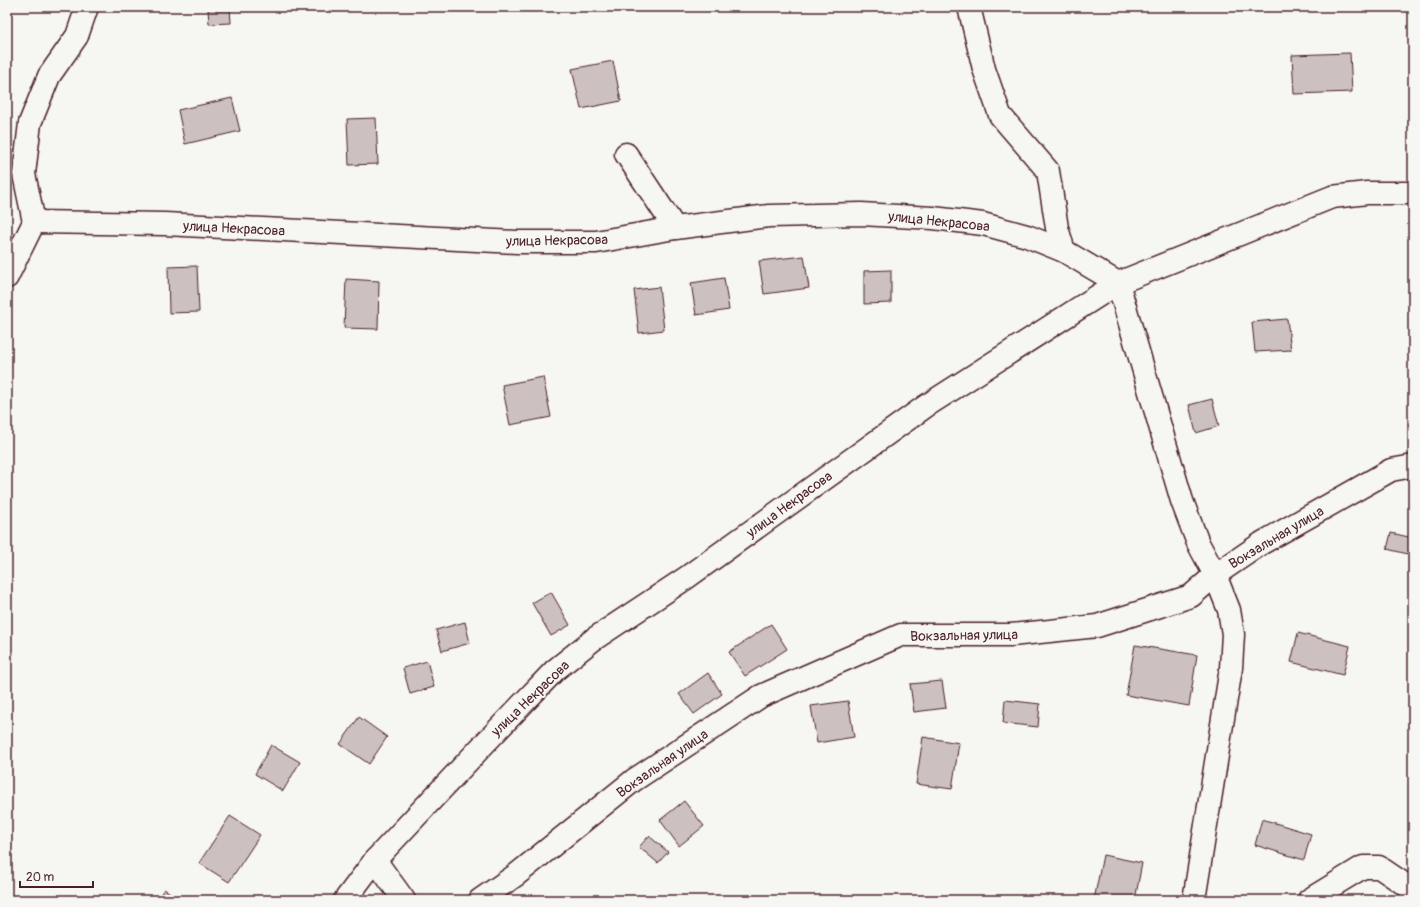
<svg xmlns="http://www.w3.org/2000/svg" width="1420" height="907" font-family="Pangolin,sans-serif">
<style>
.building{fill:#ccc1c0;stroke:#4a1f2b}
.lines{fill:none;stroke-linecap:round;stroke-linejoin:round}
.minor-casing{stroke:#4a1f2b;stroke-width:25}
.major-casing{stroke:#4a1f2b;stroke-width:25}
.minor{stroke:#f6f6f2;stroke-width:22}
.major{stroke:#f6f6f2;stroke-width:22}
.labels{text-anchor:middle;stroke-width:4;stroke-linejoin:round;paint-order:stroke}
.street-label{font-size:14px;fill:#4a1f2b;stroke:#f6f6f2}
</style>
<rect width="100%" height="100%" fill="#f6f6f2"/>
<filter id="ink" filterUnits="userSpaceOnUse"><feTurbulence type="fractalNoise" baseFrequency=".025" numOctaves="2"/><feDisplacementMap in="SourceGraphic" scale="8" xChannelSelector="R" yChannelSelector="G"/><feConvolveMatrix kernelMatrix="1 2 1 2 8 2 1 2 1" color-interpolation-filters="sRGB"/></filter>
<g filter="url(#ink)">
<g class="building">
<path d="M230 7 231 23 209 24 208 9Z"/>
<path d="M1350 53 1352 92 1294 94 1292 55Z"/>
<path d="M613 61 621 101 581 109 572 69Z"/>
<path d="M232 98 240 131 185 144 178 110Z"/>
<path d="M376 118 378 164 349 165 347 119Z"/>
<path d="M804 256 809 288 764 294 759 261Z"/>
<path d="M197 266 199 312 169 313 168 267Z"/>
<path d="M891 270V303L864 304V271Z"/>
<path d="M724 278 729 310 696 315 691 283Z"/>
<path d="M346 279 379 281 378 329 344 328Z"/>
<path d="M659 287 664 330 639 333 634 290Z"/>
<path d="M1287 319 1291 350 1255 352 1252 322Z"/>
<path d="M543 377 551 417 510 425 502 385Z"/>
<path d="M1212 399 1219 426 1196 433 1189 405Z"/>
<path d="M1391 533 1413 538 1412 555 1387 549Z"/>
<path d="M551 592 570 625 551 636 532 603Z"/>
<path d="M465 622 470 643 442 651 436 630Z"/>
<path d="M771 624 787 649 745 676 729 652Z"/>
<path d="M1298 633 1350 646 1343 675 1291 662Z"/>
<path d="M1135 645 1197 655 1189 706 1126 695Z"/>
<path d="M427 661 434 687 410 694 403 668Z"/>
<path d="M708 673 722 694 694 714 679 694Z"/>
<path d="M942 681 946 708 914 712 910 684Z"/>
<path d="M1005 700 1040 704 1038 727 1003 723Z"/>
<path d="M848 701 854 737 817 743 811 706Z"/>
<path d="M359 717 387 737 369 764 340 744Z"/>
<path d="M923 737 959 743 952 789 916 784Z"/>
<path d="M271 745 300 762 283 791 255 774Z"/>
<path d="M684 801 704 826 679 846 660 820Z"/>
<path d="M230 816 260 835 229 882 199 863Z"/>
<path d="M1262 819 1311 834 1304 860 1255 845Z"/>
<path d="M649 836 668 852 658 863 639 847Z"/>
<path d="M1103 855 1142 863 1135 900H1094Z"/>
<path d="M164 889 181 900H157Z"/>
</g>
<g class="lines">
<g class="minor-casing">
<g id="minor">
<path d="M969 7 984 69 1000 115 1048 171 1057 228 1064 251"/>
<path d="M626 154 675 228"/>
<path d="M34 222 165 224 517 242H596L675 228 769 216 861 214 933 218 983 224 1027 236 1064 251 1118 283 1182 501 1198 543 1215 575 1229 610 1233 634 1231 668 1194 900"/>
<path d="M34 222 24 174 30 123 49 76 77 36 87 7"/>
<path d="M7 277 34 222"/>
<path d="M375 860 404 900"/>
<path d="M480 900 516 875 634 780 761 696 901 635H1011L1097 626 1191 596 1215 575 1262 543 1391 470 1413 466"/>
<path d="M1309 900 1363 867H1379L1413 890"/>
</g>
</g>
<g class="major-casing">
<path id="major" d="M345 900 375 860 485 743 555 670 594 639 686 578 926 406 1118 283 1332 197 1367 193H1413"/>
</g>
<use href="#minor" class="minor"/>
<use href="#major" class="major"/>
</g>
</g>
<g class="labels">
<g class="street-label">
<text transform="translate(939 221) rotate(6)" y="5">улица Некрасова</text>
<text transform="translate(234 228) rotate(3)" y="5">улица Некрасова</text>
<text transform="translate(557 240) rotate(-1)" y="5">улица Некрасова</text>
<text transform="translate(789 504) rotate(-36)" y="5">улица Некрасова</text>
<text transform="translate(1276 537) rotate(-31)" y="5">Вокзальная улица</text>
<text transform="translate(964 635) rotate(-1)" y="5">Вокзальная улица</text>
<text transform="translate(530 698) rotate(-44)" y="5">улица Некрасова</text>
<text transform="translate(662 763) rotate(-35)" y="5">Вокзальная улица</text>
</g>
</g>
<rect width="1420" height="907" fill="none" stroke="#f6f6f2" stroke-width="24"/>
<rect x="12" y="12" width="1396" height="883" fill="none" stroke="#4a1f2b" stroke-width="1.5" filter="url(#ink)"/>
<path d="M20 881v6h73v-6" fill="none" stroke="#4a1f2b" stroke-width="2"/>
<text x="26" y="881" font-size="12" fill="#4a1f2b" stroke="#f6f6f2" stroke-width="3" paint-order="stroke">20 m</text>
</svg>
